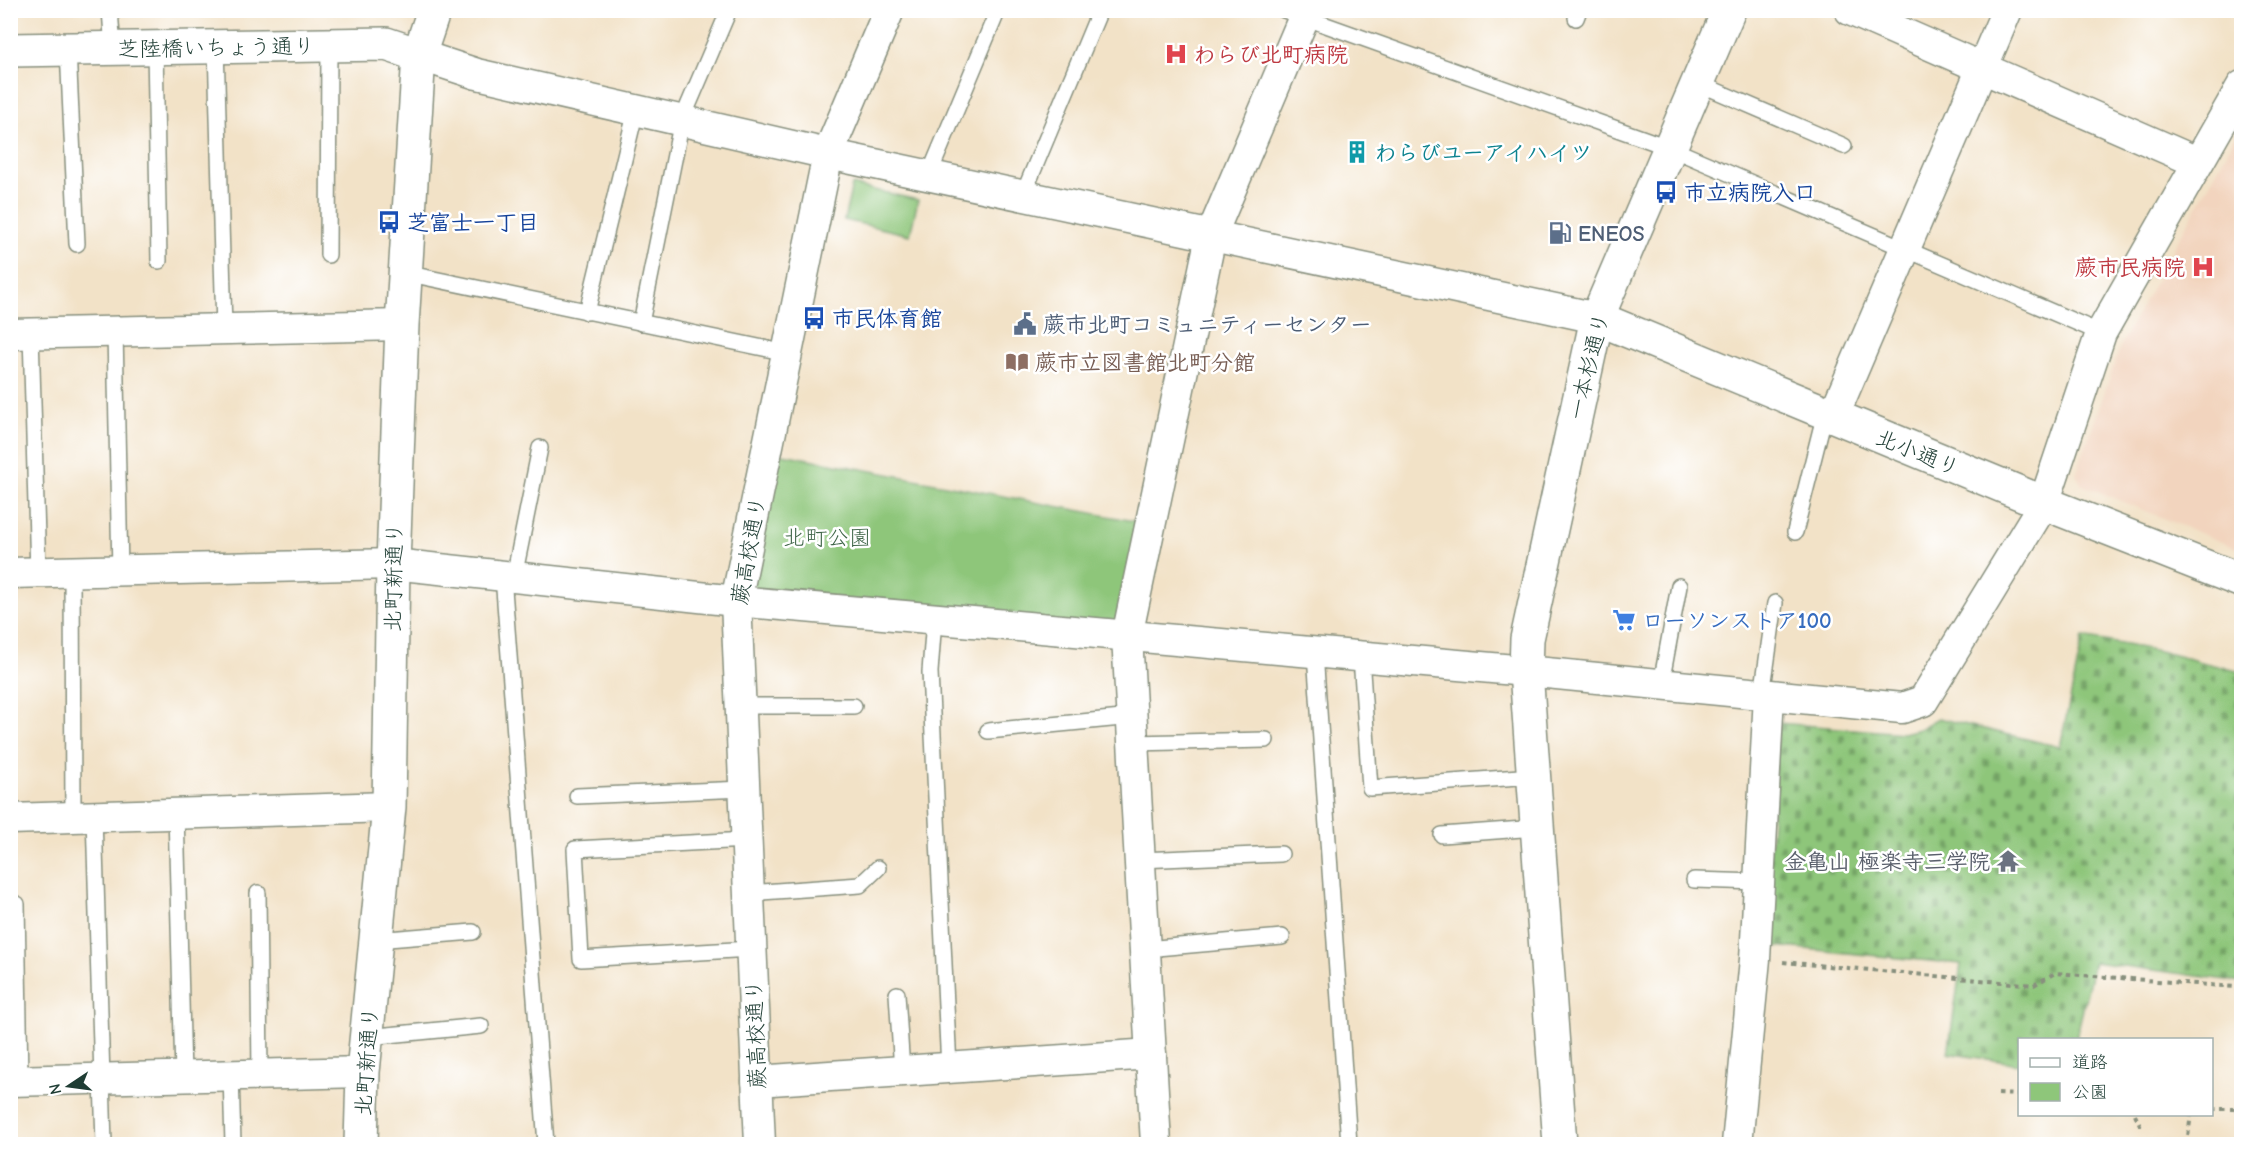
<svg xmlns="http://www.w3.org/2000/svg" width="2252" height="1155" font-family="'Comic Neue','Klee One',sans-serif">
<style>
.built{fill:#f2d4be}
.cemetery{fill:url(#cemetery-stones);stroke:#568257;stroke-width:1.5}
.green{fill:#8ec67a;stroke:#568257;stroke-width:1.5}
.lines{fill:none;stroke-linecap:round;stroke-linejoin:round}
.service-casing{stroke:#88907e;stroke-width:18}
.minor-casing{stroke:#88907e;stroke-width:33}
.tertiary-casing{stroke:#88907e;stroke-width:36}
.path{stroke:#88907e;stroke-width:4;stroke-dasharray:4.5 4.5;stroke-linecap:butt}
.service{stroke:#fff;stroke-width:15}
.minor{stroke:#fff;stroke-width:30}
.tertiary{stroke:#fff;stroke-width:33}
.labels{text-anchor:middle;stroke-width:5;stroke-linejoin:round;paint-order:stroke}
.street-label{font-size:22px;fill:#1f3d34;stroke:#fff}
.health-label{font-size:22px;font-weight:bold;fill:#be3a42;stroke:#fff;text-anchor:start}
.culture-label{font-size:22px;font-weight:bold;fill:#0d838f;stroke:#fff;text-anchor:start}
.transit-label{font-size:22px;font-weight:bold;fill:#164399;stroke:#fff;text-anchor:start}
.service-label{font-size:22px;font-weight:bold;fill:#4e5e75;stroke:#fff;text-anchor:start}
.education-label{font-size:22px;font-weight:bold;fill:#785e54;stroke:#fff;text-anchor:start}
.park-label{font-size:22px;fill:#406649;stroke:#fff}
.shop-label{font-size:22px;font-weight:bold;fill:#366cbe;stroke:#fff;text-anchor:start}
.worship-label{font-size:22px;font-weight:bold;fill:#5b616d;stroke:#fff;text-anchor:end}
</style>
<defs>
<pattern id="cemetery-stones" width="16" height="16" patternUnits="userSpaceOnUse" patternTransform="scale(1.5)"><rect width="16" height="16" fill="#8ec67a"/><path d="M2 7V4a2 2 0 0 1 4 0v3zM10 15v-3a2 2 0 0 1 4 0v3z" fill="#73a265"/></pattern>
</defs>
<rect width="100%" height="100%" fill="#fff"/>
<filter id="ink" filterUnits="userSpaceOnUse"><feTurbulence type="fractalNoise" baseFrequency=".0167" numOctaves="2"/><feDisplacementMap in="SourceGraphic" scale="12" xChannelSelector="R" yChannelSelector="G"/><feConvolveMatrix kernelMatrix="1 2 1 2 8 2 1 2 1" color-interpolation-filters="sRGB"/></filter>
<filter id="wash" filterUnits="userSpaceOnUse"><feTurbulence type="fractalNoise" baseFrequency=".008" numOctaves="4" result="noise"/><feDisplacementMap in="SourceGraphic" scale="24" xChannelSelector="R" yChannelSelector="G"/><feGaussianBlur stdDeviation="1.35" result="paint"/><feColorMatrix in="noise" values="0 0 0 0 0 0 0 0 0 0 0 0 0 0 0 0 0 1.4 0 .05"/><feComposite in="paint" operator="in"/></filter>
<g filter="url(#wash)">
<rect width="100%" height="100%" fill="#f2e2c7"/>
<path class="built" d="M2241 127 2242 550H2241L2082 485 2076 474 2122 342Z"/>
<path class="cemetery" d="M2083 637 2159 651 2241 672V982L2094 962 2076 1039 2020 1040 2019 1064 1948 1053 1961 964 1764 945 1778 723 1903 733 1919 729 1938 718 2060 747Z"/>
<g class="green">
<path d="M852 185 918 200 910 235 844 220Z"/>
<path d="M767 451 1150 524 1127 636 736 601Z"/>
</g>
</g>
<g filter="url(#ink)">
<g class="lines">
<g class="service-casing">
<g id="service">
<path d="M110 10 113 49"/>
<path d="M1284 10 1670 148 2101 333"/>
<path d="M1576 18 1579 10"/>
<path d="M216 47 224 328"/>
<path d="M155 48 159 261"/>
<path d="M68 49 77 244"/>
<path d="M1698 83 1844 146"/>
<path d="M929 175 998 10"/>
<path d="M1023 195 1100 10"/>
<path d="M328 255 329 45"/>
<path d="M405 273 787 353"/>
<path d="M587 312 636 110"/>
<path d="M641 323 682 120 729 10"/>
<path d="M115 332 120 571"/>
<path d="M31 334 38 573"/>
<path d="M1795 532 1825 413"/>
<path d="M72 572 73 817"/>
<path d="M503 576 546 1144"/>
<path d="M514 577 540 448"/>
<path d="M934 619 930 672 949 1068"/>
<path d="M1315 653 1349 1144"/>
<path d="M1361 657 1370 788 1533 776"/>
<path d="M1661 684 1679 586"/>
<path d="M1762 695 1775 603"/>
<path d="M740 706H854"/>
<path d="M988 731 1132 717"/>
<path d="M1133 743 1266 740"/>
<path d="M577 796 744 789"/>
<path d="M176 813 183 1075"/>
<path d="M94 816 104 1144"/>
<path d="M1442 835 1537 828"/>
<path d="M747 840 575 849 581 959 751 949"/>
<path d="M1140 860 1281 854"/>
<path d="M1694 880 1759 882"/>
<path d="M258 893 260 1074"/>
<path d="M749 893 860 885 878 868"/>
<path d="M17 904 20 1081"/>
<path d="M376 940 473 932"/>
<path d="M1145 949 1282 937"/>
<path d="M897 994 902 1071"/>
<path d="M367 1037 481 1026"/>
<path d="M231 1074 233 1144"/>
</g>
</g>
<g class="minor-casing">
<g id="minor">
<path d="M1850 10 2197 162"/>
<path d="M419 55 477 74 828 154 1597 318"/>
<path d="M10 334 402 325"/>
<path d="M1833 417 2007 10"/>
<path d="M10 573 393 564 736 601 1526 671 1902 708 1923 701 2044 503 2101 333 2242 86"/>
<path d="M10 819 389 807"/>
<path d="M10 1081 363 1072"/>
<path d="M757 1081 1151 1054"/>
<path d="M760 1144 736 601 828 154 889 10"/>
<path d="M1156 1144 1127 636 1211 236 1307 10"/>
<path d="M1737 1144 1755 959 1769 695"/>
</g>
</g>
<g class="tertiary-casing">
<g id="tertiary">
<path d="M10 50 386 44 419 55"/>
<path d="M1597 318 2044 503 2242 581"/>
<path d="M361 1144 363 1072 389 807 393 564 402 325 419 55 434 10"/>
<path d="M1560 1144 1526 671 1527 639 1597 318 1729 10"/>
</g>
</g>
<g class="path">
<path d="M1783 962 2034 985 2055 973 2235 987 2242 990"/>
<path d="M1998 1094 2020 1095"/>
<path d="M2212 1109H2242"/>
<path d="M2135 1114 2142 1129"/>
<path d="M2187 1144 2191 1114"/>
</g>
<use href="#service" class="service"/>
<use href="#minor" class="minor"/>
<use href="#tertiary" class="tertiary"/>
</g>
</g>
<defs>
<g id="hospital-bare" transform="scale(1.8)"><path d="M-5-5h3v3.5h4V-5h3V5h-3V1.5h-4V5h-3Z" fill="#e0444e" stroke="#fff" stroke-width="2.5" paint-order="stroke"/></g>
<g id="building-bare" transform="scale(1.8)"><path d="M-4-6H4V6H1V3H-1V6H-4ZM-2.5-4.3h1.7v1.8h-1.7ZM.8-4.3h1.7v1.8H.8ZM-2.5-1h1.7V.8h-1.7ZM.8-1h1.7V.8H.8Z" fill="#0f9aa8" stroke="#fff" stroke-width="2.5" paint-order="stroke"/></g>
<g id="bus-bare" transform="scale(1.8)"><path d="M-5-6H5V4H4V6H2V4H-2V6H-4V4H-5ZM-3.5-4V0h7V-4ZM-3.5 1.2v1.5H-2V1.2ZM2 1.2v1.5H3.5V1.2Z" fill="#1a4fb4" stroke="#fff" stroke-width="2.5" paint-order="stroke"/></g>
<g id="fuel-bare" transform="scale(1.8)"><path d="M-5.5-6h7V0h2V4h1.3V-2.5L3-4.5l.8-.8L6-3V5H2.5V1h-1V6h-7ZM-4.2-4.7v3.2H.2V-4.7Z" fill="#5c6f8a" stroke="#fff" stroke-width="2.5" paint-order="stroke"/></g>
<g id="civic-bare" transform="scale(1.8)"><path d="M-.6-6.5H3V-4.5H.6V-3L4-1V1h2V6H-6V1h2V-1L-.6-3ZM-1.2 2.5V6h2.4V2.5Z" fill="#5c6f8a" stroke="#fff" stroke-width="2.5" paint-order="stroke"/></g>
<g id="library-bare" transform="scale(1.8)"><path d="M-6-4Q-3-5.5-.7-3.5V5Q-3 3-6 4ZM6-4Q3-5.5 .7-3.5V5Q3 3 6 4Z" fill="#8d6e63" stroke="#fff" stroke-width="2.5" paint-order="stroke"/></g>
<g id="supermarket-bare" transform="scale(1.8)"><path d="M-6-5.5h2.5l.6 2H6L4.5 2H-2.5L-4.4-4H-6ZM-1.5 3.2a1.3 1.3 0 1 0 .1 0ZM3 3.2a1.3 1.3 0 1 0 .1 0Z" fill="#3f7fe0" stroke="#fff" stroke-width="2.5" paint-order="stroke"/></g>
<g id="temple-bare" transform="scale(1.8)"><path d="M0-6L5-2H3V0L6.5 2.5H4V6H1.5V3h-3V6H-4V2.5H-6.5L-3 0V-2H-5Z" fill="#6b7280" stroke="#fff" stroke-width="2.5" paint-order="stroke"/></g>
</defs>
<g fill-rule="evenodd">
<use href="#hospital-bare" x="1176" y="54"/>
<use href="#building-bare" x="1357" y="152"/>
<use href="#bus-bare" x="1666" y="192"/>
<use href="#bus-bare" x="389" y="222"/>
<use href="#fuel-bare" x="1560" y="233"/>
<use href="#hospital-bare" x="2203" y="267"/>
<use href="#bus-bare" x="814" y="318"/>
<use href="#civic-bare" x="1025" y="324"/>
<use href="#library-bare" x="1017" y="362"/>
<use href="#supermarket-bare" x="1624" y="620"/>
<use href="#temple-bare" x="2008" y="861"/>
</g>
<g class="labels">
<g class="street-label">
<text transform="translate(216 47) rotate(-1)" y="8">芝陸橋いちょう通り</text>
<text transform="translate(1588 366) rotate(-76)" y="8">一本杉通り</text>
<text transform="translate(1918 452) rotate(22)" y="8">北小通り</text>
<text transform="translate(748 550) rotate(-80)" y="8">蕨高校通り</text>
<text transform="translate(393 577) rotate(-89)" y="8">北町新通り</text>
<text transform="translate(755 1034) rotate(-92)" y="8">蕨高校通り</text>
<text transform="translate(366 1061) rotate(-86)" y="8">北町新通り</text>
</g>
<g class="health-label">
<text x="1194" y="62">わらび北町病院</text>
<text x="2185" y="275" text-anchor="end">蕨市民病院</text>
</g>
<g class="culture-label">
<text x="1375" y="160">わらびユーアイハイツ</text>
</g>
<g class="transit-label">
<text x="1684" y="200">市立病院入口</text>
<text x="407" y="230">芝富士一丁目</text>
<text x="832" y="326">市民体育館</text>
</g>
<g class="service-label">
<text x="1578" y="241">ENEOS</text>
<text x="1043" y="332">蕨市北町コミュニティーセンター</text>
</g>
<g class="education-label">
<text x="1035" y="370">蕨市立図書館北町分館</text>
</g>
<g class="park-label">
<text x="827" y="545">北町公園</text>
</g>
<g class="shop-label">
<text x="1642" y="628">ローソンストア100</text>
</g>
<g class="worship-label">
<text x="1990" y="869">金亀山 極楽寺三学院</text>
</g>
</g>
<rect width="2252" height="1155" fill="none" stroke="#fff" stroke-width="36"/>
<rect x="2018" y="1038" width="195" height="78" fill="#ffffff" stroke="#a5b1ae" stroke-width="1.5"/>
<rect x="2030" y="1058" width="30" height="9" fill="#ffffff" stroke="#a5b1ae" stroke-width="1.5"/>
<text x="2072" y="1068" font-size="18" fill="#1f3d34">道路</text>
<rect x="2030" y="1083" width="30" height="18" fill="#8ec67a" stroke="#a5b1ae" stroke-width="1.5"/>
<text x="2072" y="1098" font-size="18" fill="#1f3d34">公園</text>
<g transform="translate(69 1086) rotate(257)" stroke="#ffffff" stroke-width="4.5" paint-order="stroke">
<path d="M0-4.5L10 22L0 15L-10 22Z" fill="#1f3d34"/>
<text y="-9" font-size="16" font-weight="bold" text-anchor="middle" fill="#1f3d34">N</text>
</g>
</svg>
